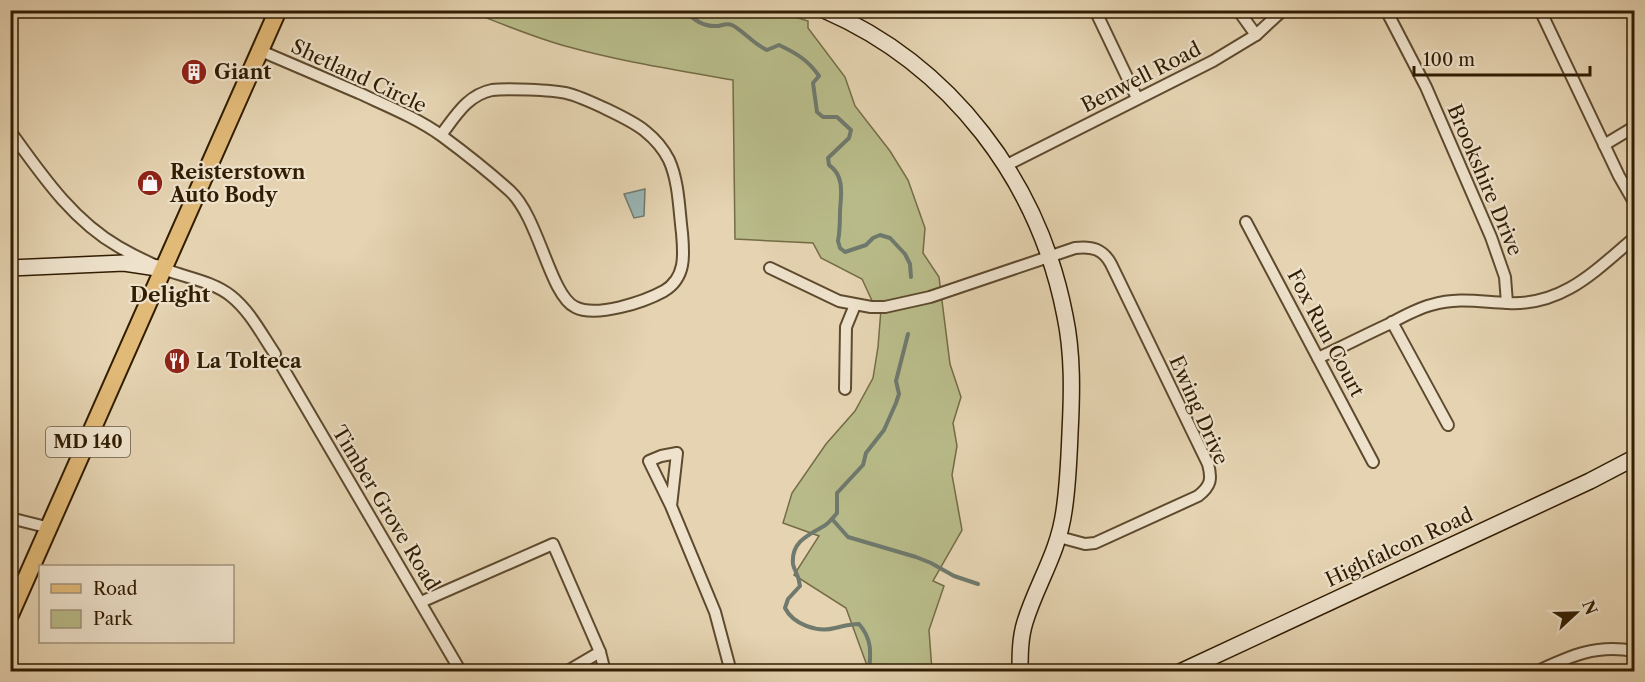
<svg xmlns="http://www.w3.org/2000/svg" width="1645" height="682" font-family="'Libre Caslon Text',serif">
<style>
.green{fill:#b8bb89;stroke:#746c46;stroke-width:1.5}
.water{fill:#99b6b5;stroke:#6f796d;stroke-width:1.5}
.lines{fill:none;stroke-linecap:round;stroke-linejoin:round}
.stream{stroke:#6f796d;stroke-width:4}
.street-casing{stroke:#5e4a2e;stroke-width:14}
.secondary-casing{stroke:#311d02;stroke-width:18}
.primary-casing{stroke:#311d02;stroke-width:20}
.street{stroke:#eee2cc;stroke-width:10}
.secondary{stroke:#eee2cc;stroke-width:15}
.primary{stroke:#e2ba78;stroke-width:16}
.labels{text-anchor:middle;stroke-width:4.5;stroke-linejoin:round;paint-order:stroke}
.shield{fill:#eee2cc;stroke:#6a583f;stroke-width:1.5}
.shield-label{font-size:18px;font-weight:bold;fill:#311d02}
.poi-label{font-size:20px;font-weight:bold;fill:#311d02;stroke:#eee2cc;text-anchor:start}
.street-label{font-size:20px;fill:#311d02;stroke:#eee2cc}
.neighbourhood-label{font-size:21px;font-weight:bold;fill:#311d02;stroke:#eee2cc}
</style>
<rect width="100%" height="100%" fill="#e5d3b1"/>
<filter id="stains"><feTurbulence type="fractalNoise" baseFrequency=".00333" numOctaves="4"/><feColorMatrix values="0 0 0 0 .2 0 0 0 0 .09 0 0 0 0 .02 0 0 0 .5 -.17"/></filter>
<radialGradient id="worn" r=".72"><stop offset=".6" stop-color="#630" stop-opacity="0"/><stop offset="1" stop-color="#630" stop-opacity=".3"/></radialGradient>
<path class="green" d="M773 10 808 21V28L845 77 855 106 890 151 908 180 925 228 923 253 939 277 950 364 961 397 953 423 957 446 952 475 962 530 933 581 944 586 929 630 932 671H869L846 608 794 575 819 536 783 523 792 493 826 444 855 411 873 378 878 347 881 309 874 305 862 279 821 258 813 243 735 239 733 80C678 70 623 62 569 47 535 38 502 24 469 11Z"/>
<path class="water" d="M645 189 644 216 634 218 624 194Z"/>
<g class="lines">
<g class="stream">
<path d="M684 10C694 20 703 27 718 26 723 25 727 23 732 25 745 32 753 44 767 50L779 45C796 53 808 60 819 76L813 83 817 112 823 117H837L851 130 849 138 828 158 829 165C845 176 841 195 840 211 840 222 840 231 838 241L840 248 845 252 866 245 873 238 880 235 890 238 905 254 910 264 911 277"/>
<path d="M832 519 848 537 916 557 931 563 954 576 978 584"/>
<path d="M869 672C871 652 872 639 859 624 850 624 844 626 835 628 817 633 793 624 785 608L788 599 800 586C799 574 794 571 793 564 791 542 808 535 824 526 829 523 833 518 837 513V493L863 465 866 453 884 430 896 403 899 394 896 381 908 334"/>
</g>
<g class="street-casing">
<g id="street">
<path d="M1095 10 1137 98"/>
<path d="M1238 10 1256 35"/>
<path d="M1386 10 1426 87 1491 237 1505 277 1507 303"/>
<path d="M1540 10 1619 176 1634 202"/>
<path d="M261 51C294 65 326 79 359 93 387 106 417 118 442 136 465 153 489 172 510 191 539 218 550 295 575 307 596 318 644 302 664 291 686 278 684 255 682 233 679 210 679 182 669 160 664 150 655 139 645 131 632 120 583 97 566 93 552 90 506 88 492 90 467 95 455 117 441 135"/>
<path d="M10 131C41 174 72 220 119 247 133 255 149 263 164 269 187 278 212 281 231 296 250 311 262 335 275 354"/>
<path d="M1604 145 1634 127"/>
<path d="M1007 165 1213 61 1256 35 1283 10"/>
<path d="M1246 222 1373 462"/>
<path d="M770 268 839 301 871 307H885L930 297 1075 248C1092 246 1103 249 1111 264L1208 464C1212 479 1211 486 1198 496L1095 543 1085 544 1059 537"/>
<path d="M1392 322 1448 425"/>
<path d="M1318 358C1342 347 1365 335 1389 324 1402 317 1416 309 1431 305 1459 297 1480 302 1508 303 1563 306 1596 270 1634 238"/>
<path d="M280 363 461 672"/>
<path d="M845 389 846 327 855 305"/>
<path d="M671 506 677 453 661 456 649 461 671 506 715 612 731 672"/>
<path d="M10 518 50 528"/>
<path d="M421 602 553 544 600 652 605 672"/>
<path d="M566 672 600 652"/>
<path d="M1536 672C1570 656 1596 644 1634 651"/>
</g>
</g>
<g class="secondary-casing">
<g id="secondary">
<path d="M824 10C951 65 1039 181 1065 316 1073 354 1072 394 1070 433 1069 459 1068 485 1064 511 1058 554 1037 583 1025 622 1020 638 1020 655 1020 672"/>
<path d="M10 268 124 263 164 269"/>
<path d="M1180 672 1590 481 1634 458"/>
</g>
</g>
<g class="primary-casing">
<path id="primary" d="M10 615 278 10"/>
</g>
<use href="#street" class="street"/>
<use href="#secondary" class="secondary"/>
<use href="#primary" class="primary"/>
</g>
<defs>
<g id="building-disc" transform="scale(1.35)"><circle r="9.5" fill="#8f2418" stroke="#eee2cc"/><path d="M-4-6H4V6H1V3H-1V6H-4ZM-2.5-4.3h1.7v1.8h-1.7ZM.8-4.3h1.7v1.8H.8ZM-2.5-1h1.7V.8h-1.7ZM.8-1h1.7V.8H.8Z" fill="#fff"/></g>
<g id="shop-disc" transform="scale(1.35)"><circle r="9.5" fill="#8f2418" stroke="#eee2cc"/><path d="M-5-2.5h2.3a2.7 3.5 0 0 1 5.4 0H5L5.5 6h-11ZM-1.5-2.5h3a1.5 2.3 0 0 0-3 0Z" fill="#fff"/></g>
<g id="restaurant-disc" transform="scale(1.35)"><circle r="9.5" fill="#8f2418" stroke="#eee2cc"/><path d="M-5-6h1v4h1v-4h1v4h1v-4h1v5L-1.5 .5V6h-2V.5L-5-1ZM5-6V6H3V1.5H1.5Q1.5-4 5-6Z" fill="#fff"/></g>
</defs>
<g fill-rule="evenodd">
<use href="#building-disc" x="194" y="72"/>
<use href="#shop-disc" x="150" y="183"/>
<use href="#restaurant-disc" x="177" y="361"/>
</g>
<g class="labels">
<rect class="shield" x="46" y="427" width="84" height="30" rx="4.5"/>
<g class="shield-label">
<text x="88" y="448">MD 140</text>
</g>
<g class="poi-label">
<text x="214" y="79">Giant</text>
<text x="170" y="179">Reisterstown<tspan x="170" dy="23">Auto Body</tspan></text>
<text x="196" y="368">La Tolteca</text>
</g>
<g class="street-label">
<text transform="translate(359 76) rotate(25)" y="7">Shetland Circle</text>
<text transform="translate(1141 77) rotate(-27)" y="7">Benwell Road</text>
<text transform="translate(1485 180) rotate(67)" y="7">Brookshire Drive</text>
<text transform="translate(1326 333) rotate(62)" y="7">Fox Run Court</text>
<text transform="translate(1199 410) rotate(66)" y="7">Ewing Drive</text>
<text transform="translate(386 508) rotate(59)" y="7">Timber Grove Road</text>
<text transform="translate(1399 547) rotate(-25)" y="7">Highfalcon Road</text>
</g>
<g class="neighbourhood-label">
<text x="170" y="302">Delight</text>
</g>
</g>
<rect width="1645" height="682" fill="none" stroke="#e5d3b1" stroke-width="36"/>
<rect x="12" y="12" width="1621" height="658" fill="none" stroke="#311d02" stroke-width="3"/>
<rect x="18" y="18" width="1609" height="646" fill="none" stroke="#311d02" stroke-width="1.5"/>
<rect x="39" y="565" width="195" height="78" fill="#eee2cc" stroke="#a2937b" stroke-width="1.5"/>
<rect x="51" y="584" width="30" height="9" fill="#e2ba78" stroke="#a2937b" stroke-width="1.5"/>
<text x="93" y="595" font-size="18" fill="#311d02">Road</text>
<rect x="51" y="610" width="30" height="18" fill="#b8bb89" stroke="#a2937b" stroke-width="1.5"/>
<text x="93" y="625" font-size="18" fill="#311d02">Park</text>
<g transform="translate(1576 613) rotate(68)" stroke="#eee2cc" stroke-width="4.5" paint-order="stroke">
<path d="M0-4.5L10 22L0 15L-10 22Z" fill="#311d02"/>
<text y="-9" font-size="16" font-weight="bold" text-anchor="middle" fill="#311d02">N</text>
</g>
<path d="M1414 66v9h176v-9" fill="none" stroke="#311d02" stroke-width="3"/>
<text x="1423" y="66" font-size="18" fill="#311d02" stroke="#eee2cc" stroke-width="4.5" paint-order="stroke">100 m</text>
<rect width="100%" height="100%" filter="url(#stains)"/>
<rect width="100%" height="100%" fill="url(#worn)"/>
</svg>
